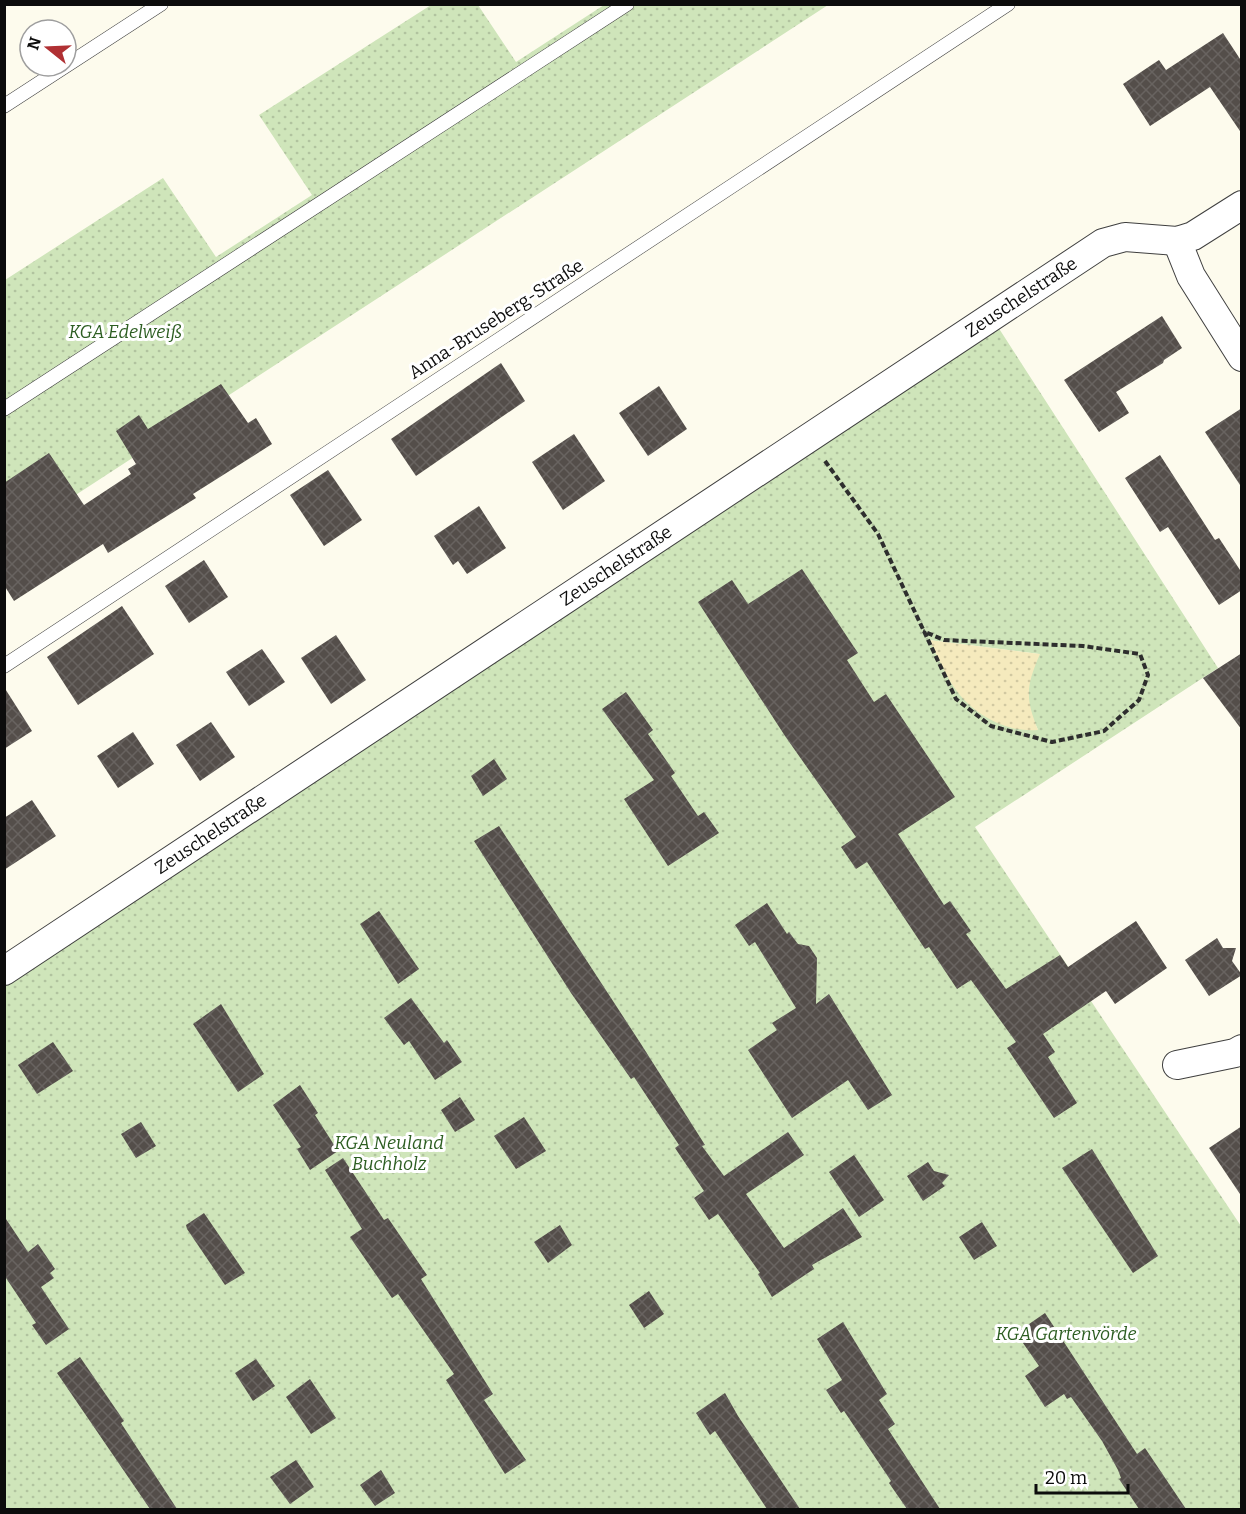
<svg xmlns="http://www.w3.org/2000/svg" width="1246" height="1514" font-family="Bitter,serif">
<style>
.grass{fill:url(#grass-dots);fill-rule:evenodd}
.sand{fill:url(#sand-dots)}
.building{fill:url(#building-cross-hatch)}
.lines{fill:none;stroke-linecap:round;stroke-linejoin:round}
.lane-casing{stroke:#3f3f3f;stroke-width:15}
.street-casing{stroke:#3f3f3f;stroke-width:30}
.path{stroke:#2e2e2e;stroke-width:4;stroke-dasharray:6 3;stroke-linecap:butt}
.lane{stroke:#fff;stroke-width:14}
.street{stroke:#fff;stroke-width:28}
.labels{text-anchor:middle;stroke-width:6;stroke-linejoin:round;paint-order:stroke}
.street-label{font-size:18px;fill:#0c0c0c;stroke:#fff}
.park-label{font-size:18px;font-style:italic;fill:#2d5e22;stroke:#fff}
</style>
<defs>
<pattern id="grass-dots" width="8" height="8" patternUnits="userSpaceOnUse" patternTransform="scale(1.5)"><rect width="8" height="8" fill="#cfe5ba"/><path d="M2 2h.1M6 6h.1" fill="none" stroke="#b1c39f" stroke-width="1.8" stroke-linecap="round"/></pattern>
<pattern id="sand-dots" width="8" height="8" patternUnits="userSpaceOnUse" patternTransform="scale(1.5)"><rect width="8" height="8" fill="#f5eabd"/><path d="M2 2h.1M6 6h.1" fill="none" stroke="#d1c8a1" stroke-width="1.8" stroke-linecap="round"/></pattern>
<pattern id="building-cross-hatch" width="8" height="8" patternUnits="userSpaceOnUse" patternTransform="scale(1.5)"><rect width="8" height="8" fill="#544e4a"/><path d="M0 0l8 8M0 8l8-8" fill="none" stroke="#686360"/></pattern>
</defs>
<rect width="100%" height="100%" fill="#fdfbed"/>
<g class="grass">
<path d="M431 5H478L516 62 604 5H828L5 541V280L163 178 216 257 312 195 259 115Z"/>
<path d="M998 327 1218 668 975 827 1241 1226V1509L5 1510V981L760 488ZM929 640 1039 654 1029 679 1028 707 1038 730Z"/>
</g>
<path class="sand" d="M929 640 1040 654C1026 686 1025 698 1038 730 1009 733 978 717 959 694 947 679 938 657 929 640Z"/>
<g class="building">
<path d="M1223 33 1242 62V134L1210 87 1150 126 1123 84 1159 60 1166 70Z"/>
<path d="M1162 316 1182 348 1164 360 1163 363 1116 392 1129 413 1099 432 1064 380Z"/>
<path d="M501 363 525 401 416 476 391 439Z"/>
<path d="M221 384 248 423 256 418 272 444 193 494 196 498 108 553 103 544 14 601 4 585V483L49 453 84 505 131 474 128 469 136 464 116 431 139 415 148 429Z"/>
<path d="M659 386 687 429 648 456 619 413Z"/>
<path d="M1242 408V488L1205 432Z"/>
<path d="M574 434 605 481 563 510 532 462Z"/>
<path d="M1160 455 1215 540 1219 538 1242 573V590L1219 605 1168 527 1160 532 1125 478Z"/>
<path d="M328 470 362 520 324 546 290 495Z"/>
<path d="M479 506 506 548 467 574 458 561 453 565 434 536Z"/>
<path d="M204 560 228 597 189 623 165 586Z"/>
<path d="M802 569 858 653 847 660 874 702 886 694 955 797 898 834 944 905 950 901 971 931 966 934 1006 989 1060 955 1068 967 1136 921 1167 968 1115 1004 1106 991 1043 1034 1055 1052 1048 1057 1077 1103 1054 1118 1007 1048 1016 1042 971 980 957 989 929 947 925 949 867 862 856 869 841 847 856 837 785 736 698 602 732 580 748 604Z"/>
<path d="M122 606 154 654 78 705 47 657Z"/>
<path d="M336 635 366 680 331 704 301 658Z"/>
<path d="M262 649 285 682 249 706 226 672Z"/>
<path d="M1242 653V730L1203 678Z"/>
<path d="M4 687 32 731 4 749Z"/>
<path d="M626 692 653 730 648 734 675 773 671 776 698 816 704 812 719 833 668 866 624 799 654 780 602 709Z"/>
<path d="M211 722 235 757 200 781 176 745Z"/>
<path d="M133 732 154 764 118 788 97 756Z"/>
<path d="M494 759 507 779 483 796 471 776Z"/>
<path d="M32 800 56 836 4 870V818Z"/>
<path d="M499 826 641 1044 705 1145 702 1146 724 1176 788 1132 804 1155 746 1194 784 1248 843 1208 862 1237 812 1265 814 1269 772 1297 758 1274 760 1273 718 1214 709 1220 694 1198 704 1191 675 1148 679 1145 634 1077 631 1079 571 993 474 841Z"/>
<path d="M767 903 787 934 789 932 798 944 809 946 817 958 816 1004 829 994 892 1095 868 1110 848 1080 792 1118 748 1050 777 1030 772 1023 796 1008 755 942 749 946 735 925Z"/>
<path d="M379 911 419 969 398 984 360 924Z"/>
<path d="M1217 938 1223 948H1236L1232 961 1242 975 1209 996 1185 960Z"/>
<path d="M411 998 444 1043 447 1040 462 1062 435 1080 409 1041 404 1045 384 1018Z"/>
<path d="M221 1004 264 1074 238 1092 193 1024Z"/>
<path d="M53 1042 73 1071 37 1094 18 1065Z"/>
<path d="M300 1085 318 1113 315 1115 338 1151 310 1170 297 1149 301 1147 273 1105Z"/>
<path d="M460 1097 475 1120 455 1132 441 1110Z"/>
<path d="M524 1117 546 1151 516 1169 494 1136Z"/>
<path d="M141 1122 156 1146 136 1158 121 1134Z"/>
<path d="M1242 1126V1197L1209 1148Z"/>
<path d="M1092 1149 1158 1256 1133 1273 1062 1168Z"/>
<path d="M854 1155 884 1200 859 1217 829 1172Z"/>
<path d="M343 1158 384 1220 388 1218 427 1275 421 1279 493 1394 484 1400 526 1460 505 1474 446 1380 454 1374 398 1294 392 1298 350 1237 362 1229 325 1170Z"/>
<path d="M928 1162 934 1171 949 1175 942 1183 945 1186 923 1201 907 1176Z"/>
<path d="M204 1213 245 1273 225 1285 187 1229 186 1225Z"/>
<path d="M4 1216 28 1252 38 1244 55 1269 50 1273 54 1278 41 1287 69 1329 46 1345 32 1325 36 1323 4 1275Z"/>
<path d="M982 1222 997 1246 974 1260 959 1237Z"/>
<path d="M560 1225 572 1245 548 1263 534 1242Z"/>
<path d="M649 1291 664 1314 644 1328 629 1305Z"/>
<path d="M1045 1313 1137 1454 1145 1448 1186 1509H1139L1119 1479 1121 1478 1118 1470 1102 1441 1071 1397 1067 1399 1064 1394 1045 1407 1025 1376 1039 1366 1016 1333Z"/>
<path d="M843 1322 887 1394 879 1400 895 1424 888 1429 940 1509H907L889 1483 891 1481 844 1411 841 1413 826 1390 842 1380 817 1339Z"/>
<path d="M80 1357 124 1421 121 1423 177 1509H150L57 1373Z"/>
<path d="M256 1359 275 1386 253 1401 235 1373Z"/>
<path d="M310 1379 336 1418 311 1434 286 1397Z"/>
<path d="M725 1393 738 1416 800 1509H767L715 1431 710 1435 696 1413Z"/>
<path d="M296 1460 314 1487 290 1504 270 1477Z"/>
<path d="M381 1470 395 1493 375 1506 360 1485Z"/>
</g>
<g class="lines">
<g class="lane-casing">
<g id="lane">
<path d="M4 106 161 4"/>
<path d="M4 409 627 4"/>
<path d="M4 666 1008 4"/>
</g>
</g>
<g class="street-casing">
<g id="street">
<path d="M1177 241 1191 276 1242 357"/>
<path id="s1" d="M4 971 1103 243 1125 237 1177 241 1193 236 1242 205"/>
<path d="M1177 1065 1235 1053 1242 1049"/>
</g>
</g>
<path class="path" d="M825 461 878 534 956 699 991 726 1052 742 1104 731 1139 700 1148 675 1140 654 1083 646 944 640 923 631"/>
<use href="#lane" class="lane"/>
<use href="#street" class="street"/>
</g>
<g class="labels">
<g class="street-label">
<text dy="6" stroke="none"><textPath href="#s1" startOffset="1220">Zeuschelstraße</textPath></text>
<text transform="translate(496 319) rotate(-33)" y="6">Anna-Bruseberg-Straße</text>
<text dy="6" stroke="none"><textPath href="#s1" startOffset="734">Zeuschelstraße</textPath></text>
<text dy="6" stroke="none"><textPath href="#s1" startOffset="248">Zeuschelstraße</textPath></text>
</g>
<g class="park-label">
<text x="125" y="338">KGA Edelweiß</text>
<text x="389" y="1149">KGA Neuland<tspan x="389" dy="21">Buchholz</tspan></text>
<text x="1066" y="1340">KGA Gartenvörde</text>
</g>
</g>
<rect width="1246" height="1514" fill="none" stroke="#0c0c0c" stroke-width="12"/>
<g transform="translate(48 48) rotate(288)"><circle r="28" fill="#ffffff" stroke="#9e9e9e" stroke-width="1.5"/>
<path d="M0-4.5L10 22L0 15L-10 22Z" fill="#b03033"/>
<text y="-9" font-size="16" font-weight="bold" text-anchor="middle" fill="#0c0c0c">N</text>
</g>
<path d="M1036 1484v9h92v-9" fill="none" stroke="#0c0c0c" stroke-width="3"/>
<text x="1045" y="1484" font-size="18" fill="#0c0c0c" stroke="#ffffff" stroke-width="4.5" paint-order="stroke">20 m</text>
</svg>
